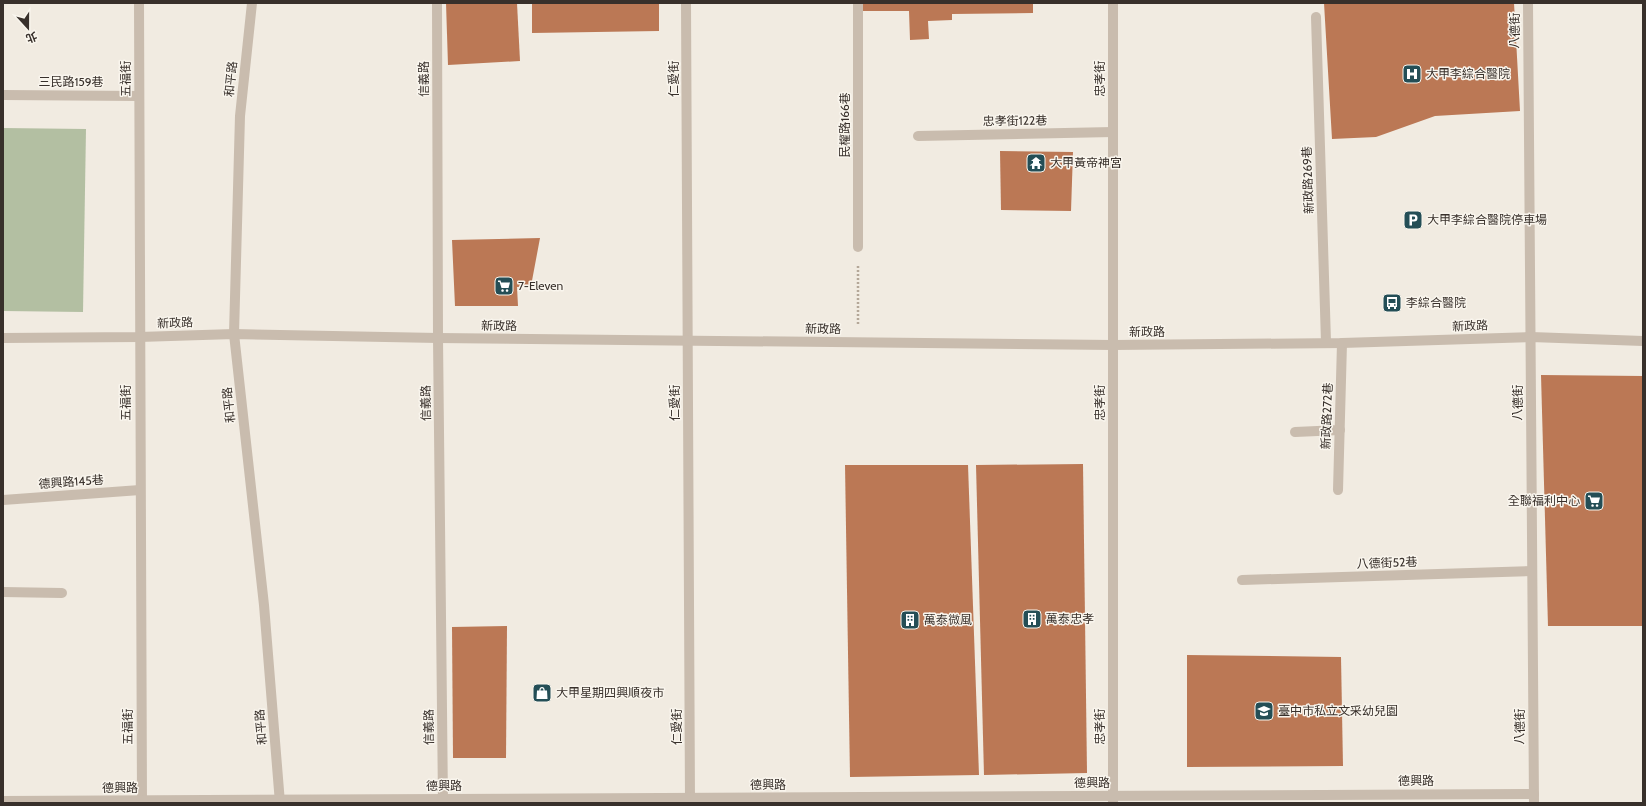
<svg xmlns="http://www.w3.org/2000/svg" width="1646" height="806" font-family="Cabin,'Noto Sans TC',sans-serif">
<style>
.green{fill:#b3bfa2}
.building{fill:#bb7855}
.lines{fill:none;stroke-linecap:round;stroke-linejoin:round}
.path{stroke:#b4a798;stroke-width:2.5;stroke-dasharray:2 2;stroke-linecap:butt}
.service{stroke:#c9bcae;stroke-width:10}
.minor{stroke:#c9bcae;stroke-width:10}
.tertiary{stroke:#c9bcae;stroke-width:10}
.labels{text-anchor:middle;stroke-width:3;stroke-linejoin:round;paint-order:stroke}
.street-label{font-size:12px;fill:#38302b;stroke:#f9f5ed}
.poi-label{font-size:12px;fill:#38302b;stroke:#f9f5ed;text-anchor:start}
</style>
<rect width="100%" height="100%" fill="#f1ebe1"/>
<path class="green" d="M3 128 86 129 83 312 3 311Z"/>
<g class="building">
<path d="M446 3H517L520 61 448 65Z"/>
<path d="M532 3H659V31L532 33Z"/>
<path d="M861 3H1033V13L952 14V20L928 21 929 39 910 40 909 11H861Z"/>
<path d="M1324 3H1514L1520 111 1435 116 1376 137 1332 139Z"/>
<path d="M1000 151 1073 152 1071 211 1001 210Z"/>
<path d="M540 238 531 286 517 287 518 306H455L452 240Z"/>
<path d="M1541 375 1643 376V626H1548Z"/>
<path d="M1083 464 1087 773 984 775 976 465Z"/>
<path d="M845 465H968L979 775 850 777Z"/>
<path d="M507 626 506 758H453L452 627Z"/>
<path d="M1187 655 1341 657 1343 766 1187 767Z"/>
</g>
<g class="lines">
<path class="path" d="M858 324V265"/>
<g class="service">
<path d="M252 3 240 116 234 334 264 605 280 803"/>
<path d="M858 3V247"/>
<path d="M1316 17 1326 342"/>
<path d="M3 95 139 96"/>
<path d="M918 136 1113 132"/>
<path d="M1295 432 1340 430"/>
<path d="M1338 490 1342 343"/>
<path d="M3 500 140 490"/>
<path d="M1242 580 1532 571"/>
<path d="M3 592 62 593"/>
</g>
<g class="minor">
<path d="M139 3 142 803"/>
<path d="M686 3 690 803"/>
<path d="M1528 3 1534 803"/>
<path d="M3 338 139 337 234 334 438 338 1113 345 1342 343 1531 337 1643 341"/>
<path d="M3 801 1534 794"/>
<path d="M1113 803V3"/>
</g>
<path class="tertiary" d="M437 3 438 338 443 803"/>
</g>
<defs>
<g id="hospital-square" transform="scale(1)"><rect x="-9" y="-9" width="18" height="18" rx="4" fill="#244e56" stroke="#f9f5ed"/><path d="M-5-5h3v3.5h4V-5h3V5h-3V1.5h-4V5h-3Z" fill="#fff"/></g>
<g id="temple-square" transform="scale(1)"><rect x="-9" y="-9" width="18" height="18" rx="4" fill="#244e56" stroke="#f9f5ed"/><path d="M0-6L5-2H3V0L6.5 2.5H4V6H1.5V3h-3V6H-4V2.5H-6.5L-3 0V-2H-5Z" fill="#fff"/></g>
<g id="parking-square" transform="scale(1)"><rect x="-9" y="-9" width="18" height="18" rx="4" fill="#244e56" stroke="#f9f5ed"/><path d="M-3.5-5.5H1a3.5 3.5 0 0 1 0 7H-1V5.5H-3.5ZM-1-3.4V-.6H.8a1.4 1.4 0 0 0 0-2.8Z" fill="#fff"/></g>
<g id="supermarket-square" transform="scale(1)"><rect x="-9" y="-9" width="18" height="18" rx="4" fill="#244e56" stroke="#f9f5ed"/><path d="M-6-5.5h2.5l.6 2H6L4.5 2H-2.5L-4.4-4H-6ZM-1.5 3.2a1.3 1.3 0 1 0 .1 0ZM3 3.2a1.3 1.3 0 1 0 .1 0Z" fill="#fff"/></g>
<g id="bus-square" transform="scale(1)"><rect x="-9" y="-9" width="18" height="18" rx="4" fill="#244e56" stroke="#f9f5ed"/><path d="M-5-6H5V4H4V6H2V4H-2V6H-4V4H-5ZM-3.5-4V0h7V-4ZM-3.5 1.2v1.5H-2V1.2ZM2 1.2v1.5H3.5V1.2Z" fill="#fff"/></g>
<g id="building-square" transform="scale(1)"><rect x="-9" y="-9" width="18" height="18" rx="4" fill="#244e56" stroke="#f9f5ed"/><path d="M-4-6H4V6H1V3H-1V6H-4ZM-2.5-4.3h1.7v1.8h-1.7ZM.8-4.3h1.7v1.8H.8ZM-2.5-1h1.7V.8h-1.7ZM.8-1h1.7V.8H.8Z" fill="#fff"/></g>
<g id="shop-square" transform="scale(1)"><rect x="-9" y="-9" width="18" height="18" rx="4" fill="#244e56" stroke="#f9f5ed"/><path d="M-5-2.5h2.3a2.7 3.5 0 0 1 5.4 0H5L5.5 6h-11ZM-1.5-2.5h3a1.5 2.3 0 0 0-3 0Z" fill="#fff"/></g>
<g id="school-square" transform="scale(1)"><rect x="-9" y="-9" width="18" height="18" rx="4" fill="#244e56" stroke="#f9f5ed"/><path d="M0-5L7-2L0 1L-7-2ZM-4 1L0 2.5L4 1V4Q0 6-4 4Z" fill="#fff"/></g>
</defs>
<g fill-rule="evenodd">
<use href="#hospital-square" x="1412" y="74"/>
<use href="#temple-square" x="1036" y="163"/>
<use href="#parking-square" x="1413" y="220"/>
<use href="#supermarket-square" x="504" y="286"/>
<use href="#bus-square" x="1392" y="303"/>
<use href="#supermarket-square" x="1594" y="501"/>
<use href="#building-square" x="1032" y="619"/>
<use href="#building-square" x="910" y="620"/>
<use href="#shop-square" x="542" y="693"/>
<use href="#school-square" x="1264" y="711"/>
</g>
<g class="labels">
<g class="street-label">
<text transform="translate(1515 31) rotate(-90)" y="4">八德街</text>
<text transform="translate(126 79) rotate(-90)" y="4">五福街</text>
<text transform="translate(231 79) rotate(-84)" y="4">和平路</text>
<text transform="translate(424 79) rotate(-90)" y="4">信義路</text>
<text transform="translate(674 79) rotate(-90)" y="4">仁愛街</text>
<text transform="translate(1100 79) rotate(-90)" y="4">忠孝街</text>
<text x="71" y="86">三民路159巷</text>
<text transform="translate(1015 121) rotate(-1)" y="4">忠孝街122巷</text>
<text transform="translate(845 125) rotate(-90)" y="4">民權路166巷</text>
<text transform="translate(1308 180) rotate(-92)" y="4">新政路269巷</text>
<text transform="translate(175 323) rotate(-2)" y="4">新政路</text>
<text transform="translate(499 326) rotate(1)" y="4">新政路</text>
<text transform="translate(1470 326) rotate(-2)" y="4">新政路</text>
<text transform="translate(823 329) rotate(1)" y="4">新政路</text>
<text x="1147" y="336">新政路</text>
<text transform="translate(126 403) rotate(-90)" y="4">五福街</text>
<text transform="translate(426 403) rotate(-91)" y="4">信義路</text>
<text transform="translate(675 403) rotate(-90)" y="4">仁愛街</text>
<text transform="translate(1100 403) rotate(-90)" y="4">忠孝街</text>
<text transform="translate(1518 403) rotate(-90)" y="4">八德街</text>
<text transform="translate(229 405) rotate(-96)" y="4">和平路</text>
<text transform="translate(1327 416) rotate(-88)" y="4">新政路272巷</text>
<text transform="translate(71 482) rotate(-4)" y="4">德興路145巷</text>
<text transform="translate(1387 563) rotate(-2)" y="4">八德街52巷</text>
<text transform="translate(128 727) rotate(-90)" y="4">五福街</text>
<text transform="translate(261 727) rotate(-95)" y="4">和平路</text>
<text transform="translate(429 727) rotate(-91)" y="4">信義路</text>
<text transform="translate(677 727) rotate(-90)" y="4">仁愛街</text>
<text transform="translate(1100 727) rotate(-90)" y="4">忠孝街</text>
<text transform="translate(1520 727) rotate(-90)" y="4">八德街</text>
<text x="1416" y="785">德興路</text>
<text x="1092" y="787">德興路</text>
<text x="768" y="789">德興路</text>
<text x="444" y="790">德興路</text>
<text x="120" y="792">德興路</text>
</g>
<g class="poi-label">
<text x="1426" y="78">大甲李綜合醫院</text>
<text x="1050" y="167">大甲黃帝神宮</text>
<text x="1427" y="224">大甲李綜合醫院停車場</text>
<text x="518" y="290">7-Eleven</text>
<text x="1406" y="307">李綜合醫院</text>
<text x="1580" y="505" text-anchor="end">全聯福利中心</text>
<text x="1046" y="623">萬泰忠孝</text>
<text x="924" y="624">萬泰微風</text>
<text x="556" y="697">大甲星期四興順夜市</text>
<text x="1278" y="715">臺中市私立文采幼兒園</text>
</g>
</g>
<rect width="1646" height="806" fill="none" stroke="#38302b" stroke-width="8"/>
<g transform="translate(28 28) rotate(159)" stroke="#f9f5ed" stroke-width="3" paint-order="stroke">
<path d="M0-3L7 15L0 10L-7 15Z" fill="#38302b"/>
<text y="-6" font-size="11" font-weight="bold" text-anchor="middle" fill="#38302b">北</text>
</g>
</svg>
